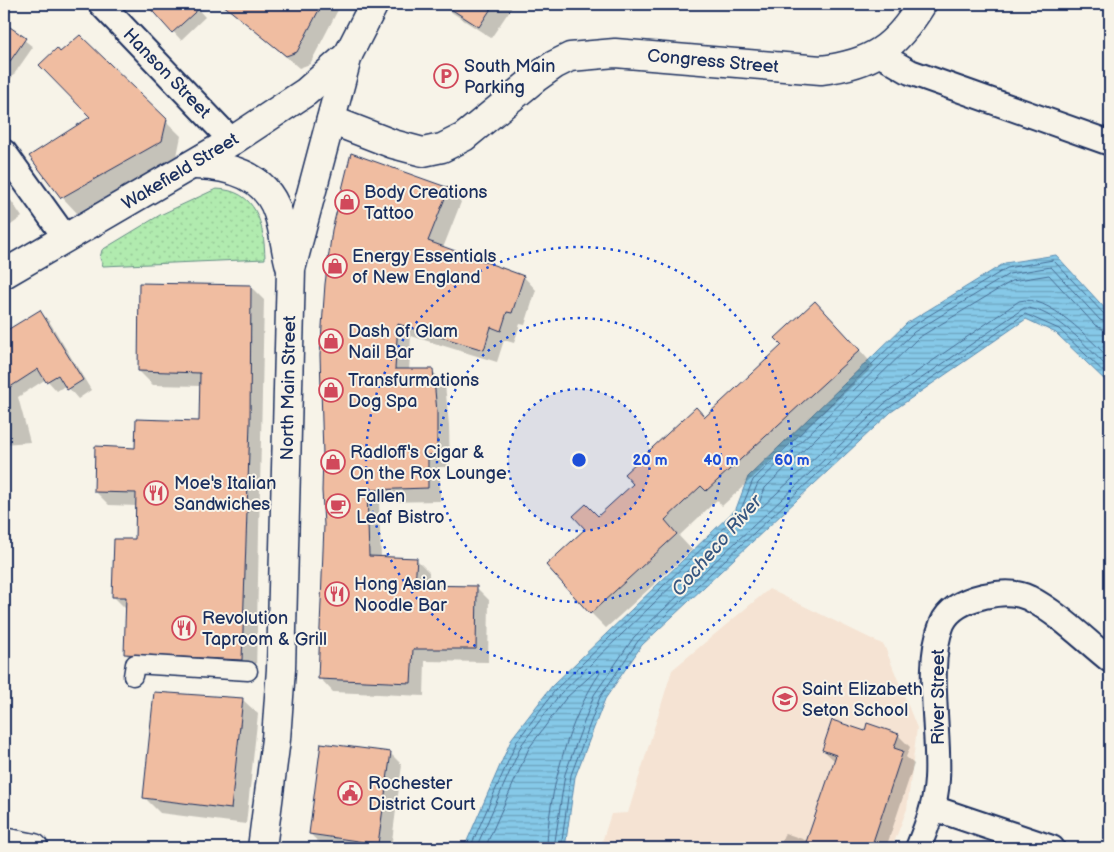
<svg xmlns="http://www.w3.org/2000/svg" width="1114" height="852" font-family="'Balsamiq Sans',sans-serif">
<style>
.built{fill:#f5e3d3}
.grass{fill:url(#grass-dots);stroke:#668d86}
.water{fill:url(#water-rules);stroke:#5b8bb1}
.shadow{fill:#0003}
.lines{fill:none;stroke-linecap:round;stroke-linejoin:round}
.shore{stroke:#466d95;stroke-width:1}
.building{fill:#f0bda1;stroke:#1b2f5e}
.pedestrian-casing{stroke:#1b2f5e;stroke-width:21}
.minor-casing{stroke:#1b2f5e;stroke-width:28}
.tertiary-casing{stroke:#1b2f5e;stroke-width:31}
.secondary-casing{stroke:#1b2f5e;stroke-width:31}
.pedestrian{stroke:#f7f3e8;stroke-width:18}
.minor{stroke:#f7f3e8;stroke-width:24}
.tertiary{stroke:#f7f3e8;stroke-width:28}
.secondary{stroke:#f7f3e8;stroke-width:28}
.ring{fill:none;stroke:#1d4ed8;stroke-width:2.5;stroke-dasharray:2.5 5}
.labels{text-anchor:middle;stroke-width:4;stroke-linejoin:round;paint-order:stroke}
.street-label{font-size:18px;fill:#1b2f5e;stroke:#f7f3e8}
.poi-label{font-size:18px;fill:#1b2f5e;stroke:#f7f3e8;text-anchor:start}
.water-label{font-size:19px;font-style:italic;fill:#365680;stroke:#f7f3e8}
.centre{fill:#1d4ed8;stroke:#f7f3e8;stroke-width:2.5}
.ring-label{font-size:15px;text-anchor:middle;font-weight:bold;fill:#1d4ed8;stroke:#f7f3e8;stroke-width:4;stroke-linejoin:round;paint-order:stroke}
</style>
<defs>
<pattern id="grass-dots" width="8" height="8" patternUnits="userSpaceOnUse" patternTransform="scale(1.25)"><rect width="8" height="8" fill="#b1ebaf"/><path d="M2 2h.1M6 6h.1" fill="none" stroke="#98ca99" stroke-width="1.8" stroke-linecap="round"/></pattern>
<pattern id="water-rules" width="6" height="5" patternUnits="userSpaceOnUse" patternTransform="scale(1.25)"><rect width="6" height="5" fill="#86c9e8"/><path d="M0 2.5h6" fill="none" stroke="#6da4bf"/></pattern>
</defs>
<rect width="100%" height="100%" fill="#f7f3e8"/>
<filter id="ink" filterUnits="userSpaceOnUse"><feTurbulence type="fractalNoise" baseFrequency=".02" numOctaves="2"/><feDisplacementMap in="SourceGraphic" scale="10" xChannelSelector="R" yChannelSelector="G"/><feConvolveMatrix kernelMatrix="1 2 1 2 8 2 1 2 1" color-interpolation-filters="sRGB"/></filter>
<g filter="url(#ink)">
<path class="built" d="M769 589 884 645 917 728 907 809 892 848H600L611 814 628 813 672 670Z"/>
<path class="grass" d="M216 189C257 190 264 224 265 259L103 266 100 258 102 250 160 215Z"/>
<path class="water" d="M1056 255 1110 314V385L1056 333 1026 319 891 412 642 645 605 699 575 777 565 848H464L512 738 552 686 736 509 748 477 907 323 1005 263Z"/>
<g class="shadow">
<path d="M163 4H193L205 17 181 40 155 12Z"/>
<path d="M236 4H341L310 64 299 68 233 11Z"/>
<path d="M439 4H514L491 38Z"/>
<path d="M4 24 33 47 10 80 4 76Z"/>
<path d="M80 36 181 136 177 156 77 213 62 197 92 117 61 53Z"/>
<path d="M448 189 461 202 443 248 524 277 536 290 525 325 520 324 514 343 504 340 497 362 411 336 409 371H432L445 384 449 425 450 467H440V501L379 502 381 558 416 559 429 572V586L476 587 489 600 488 662 425 661 424 696 333 692 320 678 326 525 323 491Z"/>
<path d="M4 190 22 217 4 230Z"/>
<path d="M250 286 264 300 256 673 139 667 125 653 127 610 113 596 136 540 137 506 109 505 95 491 137 449 200 422 201 386 153 385 139 371Z"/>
<path d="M40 312 49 321 91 390 78 399 66 385 57 391 46 379 18 397 30 442 4 444V334Z"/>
<path d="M831 318 874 366 722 506 717 500 679 536 692 550 606 628 591 613 598 518 705 418Z"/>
<path d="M242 699 258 714 246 824 160 813 144 797Z"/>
<path d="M866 732 898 735 910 747 906 757 914 764 886 848H779L785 833 808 841 835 761 823 750Z"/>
<path d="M390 753 402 765 391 848H342L322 845 310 834Z"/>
<path d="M764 844 776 848H763Z"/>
</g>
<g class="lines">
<g class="shore">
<path d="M1110 331 1102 329 1095 325 1049 275 1012 281 918 338 765 488 758 506 762 507 879 398 1019 301C1048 293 1091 341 1110 359"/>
<path d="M470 848 517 741 556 689 740 512 753 480 910 327 1007 268 1053 260 1105 315 1110 317"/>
<path d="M476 848 522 744 560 694 744 516 758 483 914 332 1009 274 1051 267 1100 320 1110 323"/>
<path d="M485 848 529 748 566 698 598 669 600 673C569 718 548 793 547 848"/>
<path d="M554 848 565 774 594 695 634 637 884 404 1024 308C1053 307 1090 350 1110 370"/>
<path d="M561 848 571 775 600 697 638 641 887 409 1025 314 1059 329 1110 378"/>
</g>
</g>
<g class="building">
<path d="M146 4H204L172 33Z"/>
<path d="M222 4H322L297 52 286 56Z"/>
<path d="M443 4H494L479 27Z"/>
<path d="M4 23 26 38 4 70Z"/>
<path d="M80 35 167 119 162 141 61 198 29 156 90 117 39 65 57 48 60 52Z"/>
<path d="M351 153 449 188 428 241 524 276 512 313 507 312 501 331 491 327 484 350 398 324 395 369H433L437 412V454L428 455V488L367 490 369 556 417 558 415 585 477 586 476 649H413L411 683 318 679 324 525 322 491 323 455 320 355 325 284 332 230Z"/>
<path d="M139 283 251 285 250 423 242 660 124 654 126 597H112L114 539H135L136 493 94 492 95 446 135 448 136 419 199 421 200 373 138 371Z"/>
<path d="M815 301 860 350 706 491 701 486 665 520 677 534 590 614 546 565 585 529 573 516 586 504 598 516 633 484 624 474 696 407 705 417 782 345 775 338Z"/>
<path d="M40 310 83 380 67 390 58 375 46 382 38 369 4 391V332Z"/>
<path d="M154 692 243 698 231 809 143 798Z"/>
<path d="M832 720 865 731 867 723 899 734 894 748 903 751 871 848H804L836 755 822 750Z"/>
<path d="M321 743 391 752 378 844 309 834Z"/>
</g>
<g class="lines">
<g class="pedestrian-casing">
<path id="pedestrian" d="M133 676 135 664 248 671"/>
</g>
<g class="minor-casing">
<g id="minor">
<path d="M101 4 232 141"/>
<path d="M879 54 910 72 1110 143"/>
<path d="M4 152 65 237"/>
<path d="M933 808 1052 848"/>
<path d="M918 848C927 826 936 803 937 779 940 734 925 665 942 624 949 607 967 600 984 596 999 593 1014 591 1029 598 1058 613 1084 639 1110 660"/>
</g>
</g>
<g class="tertiary-casing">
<path id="tertiary" d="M331 120 393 144 423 152 442 148 464 137 537 77 554 65 570 57 615 53 821 70C872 64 895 48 922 4"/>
</g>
<g class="secondary-casing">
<g id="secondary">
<path d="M195 165C230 166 266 175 278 213 284 230 285 249 290 266"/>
<path d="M4 274 232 141 306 92 348 55"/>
<path d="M4 842 34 848"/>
<path d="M262 848 276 739 281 669 291 269 348 55 374 4"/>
</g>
</g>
<use href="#pedestrian" class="pedestrian"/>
<use href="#minor" class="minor"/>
<use href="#tertiary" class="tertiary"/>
<use href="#secondary" class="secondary"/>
</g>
</g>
<circle cx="579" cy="460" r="71" fill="#1d4ed8" fill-opacity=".12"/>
<g class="ring">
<circle cx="579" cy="460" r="71"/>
<circle cx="579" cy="460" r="142"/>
<circle cx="579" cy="460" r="213"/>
</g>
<defs>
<g id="parking-ring" transform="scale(1.25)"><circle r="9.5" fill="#f7f3e8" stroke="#d1495b" stroke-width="1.5"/><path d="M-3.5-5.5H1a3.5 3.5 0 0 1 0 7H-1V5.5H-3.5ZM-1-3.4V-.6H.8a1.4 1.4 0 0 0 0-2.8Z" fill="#d1495b"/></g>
<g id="shop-ring" transform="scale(1.25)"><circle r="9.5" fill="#f7f3e8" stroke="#d1495b" stroke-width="1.5"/><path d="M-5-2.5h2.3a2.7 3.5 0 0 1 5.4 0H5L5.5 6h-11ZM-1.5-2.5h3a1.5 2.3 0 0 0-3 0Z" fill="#d1495b"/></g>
<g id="restaurant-ring" transform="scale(1.25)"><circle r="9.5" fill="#f7f3e8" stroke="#d1495b" stroke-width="1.5"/><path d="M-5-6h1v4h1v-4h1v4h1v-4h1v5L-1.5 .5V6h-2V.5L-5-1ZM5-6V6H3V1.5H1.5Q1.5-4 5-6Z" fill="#d1495b"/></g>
<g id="cafe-ring" transform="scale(1.25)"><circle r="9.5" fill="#f7f3e8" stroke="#d1495b" stroke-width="1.5"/><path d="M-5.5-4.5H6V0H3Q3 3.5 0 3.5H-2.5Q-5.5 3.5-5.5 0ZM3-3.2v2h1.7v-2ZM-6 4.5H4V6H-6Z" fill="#d1495b"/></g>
<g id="school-ring" transform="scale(1.25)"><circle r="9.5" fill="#f7f3e8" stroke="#d1495b" stroke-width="1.5"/><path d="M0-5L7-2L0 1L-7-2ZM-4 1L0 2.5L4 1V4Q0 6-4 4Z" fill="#d1495b"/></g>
<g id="civic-ring" transform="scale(1.25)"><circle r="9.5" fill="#f7f3e8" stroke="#d1495b" stroke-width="1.5"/><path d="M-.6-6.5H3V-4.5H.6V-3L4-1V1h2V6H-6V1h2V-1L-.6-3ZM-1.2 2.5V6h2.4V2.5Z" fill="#d1495b"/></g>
</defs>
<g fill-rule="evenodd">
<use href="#parking-ring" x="446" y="76"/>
<use href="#shop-ring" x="347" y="202"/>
<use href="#shop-ring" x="335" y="266"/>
<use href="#shop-ring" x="331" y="341"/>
<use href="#shop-ring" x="331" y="390"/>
<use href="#shop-ring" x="333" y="462"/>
<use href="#restaurant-ring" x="156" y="493"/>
<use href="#cafe-ring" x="338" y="506"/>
<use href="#restaurant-ring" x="337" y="594"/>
<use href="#restaurant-ring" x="184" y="628"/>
<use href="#school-ring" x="785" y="699"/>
<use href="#civic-ring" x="350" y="793"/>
</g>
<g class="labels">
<g class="street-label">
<text transform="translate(713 61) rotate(5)" y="6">Congress Street</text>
<text transform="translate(167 73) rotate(46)" y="6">Hanson Street</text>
<text transform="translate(180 171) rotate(-31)" y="6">Wakefield Street</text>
<text transform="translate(288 388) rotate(-89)" y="6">North Main Street</text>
<text transform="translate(938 697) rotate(-90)" y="6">River Street</text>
</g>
<g class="poi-label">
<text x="464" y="72">South Main<tspan x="464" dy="21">Parking</tspan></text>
<text x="364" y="198">Body Creations<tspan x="364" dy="21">Tattoo</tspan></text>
<text x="352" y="262">Energy Essentials<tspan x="352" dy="21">of New England</tspan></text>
<text x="348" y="337">Dash of Glam<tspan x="348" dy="21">Nail Bar</tspan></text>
<text x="348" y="386">Transfurmations<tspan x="348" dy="21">Dog Spa</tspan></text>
<text x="350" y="458">Radloff's Cigar &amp;<tspan x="350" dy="21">On the Rox Lounge</tspan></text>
<text x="174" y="489">Moe's Italian<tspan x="174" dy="21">Sandwiches</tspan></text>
<text x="356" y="502">Fallen<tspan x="356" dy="21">Leaf Bistro</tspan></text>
<text x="354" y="590">Hong Asian<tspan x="354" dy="21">Noodle Bar</tspan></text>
<text x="202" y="624">Revolution<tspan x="202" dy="21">Taproom &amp; Grill</tspan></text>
<text x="802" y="695">Saint Elizabeth<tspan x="802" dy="21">Seton School</tspan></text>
<text x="368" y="789">Rochester<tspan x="368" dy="21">District Court</tspan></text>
</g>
<g class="water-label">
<text transform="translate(716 545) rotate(-49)" y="7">Cocheco River</text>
</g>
</g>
<circle cx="579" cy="460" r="8" class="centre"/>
<g class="ring-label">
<text x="650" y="465">20 m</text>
<text x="721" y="465">40 m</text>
<text x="792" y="465">60 m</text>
</g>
<rect width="1114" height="852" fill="none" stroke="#f7f3e8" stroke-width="20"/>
<rect x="10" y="10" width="1094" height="832" fill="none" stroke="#1b2f5e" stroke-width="2" filter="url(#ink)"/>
</svg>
